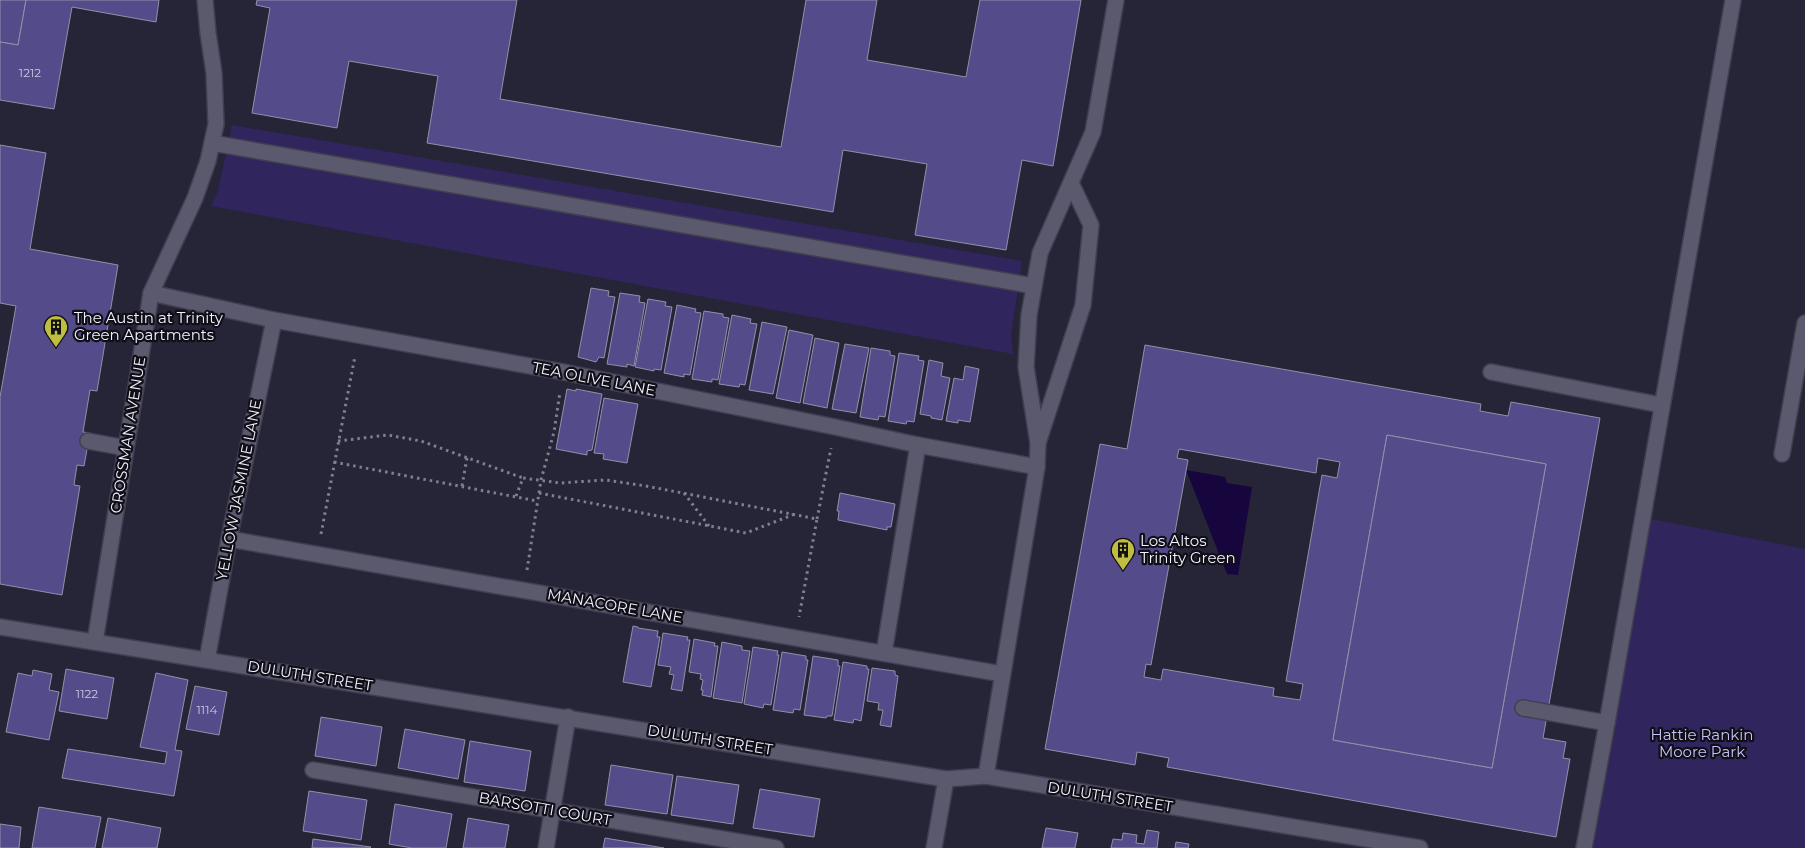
<svg xmlns="http://www.w3.org/2000/svg" width="1805" height="848" font-family="Montserrat,sans-serif">
<style>
.green{fill:#30265d}
.water{fill:#17053e}
.building{fill:#544c8a;stroke:#9290a8;fill-rule:evenodd}
.lines{fill:none;stroke-linecap:round;stroke-linejoin:round}
.lane-casing{stroke:#413f4f;stroke-width:18}
.street-casing{stroke:#413f4f;stroke-width:18}
.path{stroke:#807e8f;stroke-width:3;stroke-dasharray:2.5 4;stroke-linecap:butt}
.lane{stroke:#5a596e;stroke-width:15}
.street{stroke:#5a596e;stroke-width:15}
.labels{text-anchor:middle;stroke-width:4.5;stroke-linejoin:round;paint-order:stroke}
.number-label{font-size:12px;fill:#cac8e1}
.poi-label{font-size:15px;fill:#f2f1fe;stroke:#100f17;text-anchor:start}
.street-label{font-size:15px;fill:#f2f1fe;stroke:#100f17}
.park-label{font-size:15px;fill:#c6c2fa;stroke:#100f17}
</style>
<rect width="100%" height="100%" fill="#262437"/>
<g class="green">
<path d="M232 125 1022 261 1011 335 1013 354 211 206 218 191Z"/>
<path d="M1641 517 1805 549V848H1577Z"/>
</g>
<path class="water" d="M1186 470 1225 477 1227 483 1252 487 1238 575 1227 574Z"/>
<g class="building">
<path d="M0 0H26L18 45 0 42Z"/>
<path d="M26 0H159L156 22 72 7 54 109 0 100V42L18 45Z"/>
<path d="M257 0H517L500 99 781 147 806 0H877L867 60 966 77 980 0H1081L1053 166 1022 160 1006 250 915 235 927 164 843 150 833 212 427 143 438 76 349 61 337 128 252 113 270 8 256 5Z"/>
<path d="M0 145 46 153 30 249 118 265 97 391 90 390 83 432 90 433 84 466 77 465 74 485 80 486 62 595 0 584V397L16 306 0 303Z"/>
<path d="M591 288 609 291 608 296 615 297 604 358 599 357 596 362 578 357Z"/>
<path d="M620 293 640 296 639 302 645 303 634 366 627 364V367L607 364Z"/>
<path d="M648 299 666 302 665 306 672 307 661 370 654 369V371L635 367Z"/>
<path d="M677 305 696 309 695 312 701 313 690 375 684 374V377L664 373Z"/>
<path d="M704 311 723 314V317L729 318 718 380 712 379V382L692 379Z"/>
<path d="M732 315 751 319 750 323 757 324 745 385 740 384 739 387 719 384Z"/>
<path d="M762 322 787 327 773 394 749 390Z"/>
<path d="M789 330 813 335 800 403 776 398Z"/>
<path d="M815 338 839 343 827 408 803 403Z"/>
<path d="M845 344 869 348 856 413 832 409Z"/>
<path d="M1145 345 1481 404 1480 411 1508 416 1511 402 1600 418 1543 738 1566 742 1563 758 1570 759 1556 837 1167 767 1169 758 1137 752 1135 765 1045 749 1100 444 1127 449ZM1387 435 1546 464 1492 768 1333 740ZM1179 449 1316 473 1318 458 1340 462 1337 478 1322 475 1286 681 1303 684 1300 700 1273 696 1274 688 1163 669 1161 680 1144 677 1146 664 1151 665 1188 460 1177 458Z"/>
<path d="M871 348 890 351V355L895 356 885 417 879 416 878 420 860 417Z"/>
<path d="M899 353 919 356 918 360 924 361 914 422 907 421 906 424 888 421Z"/>
<path d="M929 360 943 363 941 376 950 378 942 420 931 418V416L920 414Z"/>
<path d="M965 366 979 369 970 422 958 420V423L946 421 954 378 963 380Z"/>
<path d="M567 389 576 391V389L602 394 592 450 587 451V455L556 449Z"/>
<path d="M604 398 638 404 627 463 603 459 604 454 594 453Z"/>
<path d="M1387 435 1546 464 1492 768 1333 740Z"/>
<path d="M840 493 895 504 891 527H887V530L838 520 839 511H837Z"/>
<path d="M633 626 638 627V628L658 631 657 637H660L651 687 623 682Z"/>
<path d="M663 633 688 637 687 640H690L682 691 671 689 674 675 669 674 671 667 658 665Z"/>
<path d="M694 639 715 643 714 646H718L711 697 702 695 703 690H701L703 680 700 679 701 674 689 672Z"/>
<path d="M722 642 742 646V650L750 651 742 703 713 698Z"/>
<path d="M753 647 778 651 777 655H779L771 705 764 704 763 708 744 704Z"/>
<path d="M782 652 806 656V660H808L800 710 794 709 793 713 773 710Z"/>
<path d="M813 656 838 660V666H840L832 716H827L826 718 804 715Z"/>
<path d="M843 662 867 666V669H869L861 721 854 719 853 723 834 720Z"/>
<path d="M872 668 895 671V675L898 676 891 727 880 725 883 710H878L879 703 867 701Z"/>
<path d="M66 669 114 678 107 719 59 711Z"/>
<path d="M33 670 52 674 49 690 59 692 49 740 6 732 18 673 32 676Z"/>
<path d="M156 673 188 680 175 750 182 751 174 796 62 778 68 749 165 764 167 752 140 747Z"/>
<path d="M195 686 227 692 219 735 186 729Z"/>
<path d="M321 717 382 727 376 766 315 756Z"/>
<path d="M405 729 465 740 458 779 398 768Z"/>
<path d="M470 741 531 751 525 791 464 782Z"/>
<path d="M611 765 673 775 667 814 605 805Z"/>
<path d="M677 776 739 785 733 824 671 815Z"/>
<path d="M760 789 820 799 814 837 753 828Z"/>
<path d="M309 791 367 800 361 840 303 831Z"/>
<path d="M395 804 452 814 446 848H412L389 844Z"/>
<path d="M39 807 101 817 95 848H32Z"/>
<path d="M108 818 161 828 157 848H102Z"/>
<path d="M468 818 509 825 505 848H463Z"/>
<path d="M0 824 21 827 19 848H0Z"/>
<path d="M1046 828 1078 833 1075 848H1042Z"/>
<path d="M1147 830 1159 832 1157 848H1111L1113 839 1122 840 1123 833 1137 835 1136 843 1144 844Z"/>
<path d="M605 838 664 848H603Z"/>
<path d="M313 839 371 847 370 848H312Z"/>
<path d="M1176 842 1189 844 1188 848H1175Z"/>
</g>
<g class="lines">
<g class="lane-casing">
<g id="lane">
<path d="M1491 372 1661 405"/>
<path d="M88 441 126 448"/>
<path d="M1038 443 1083 305 1091 225 1071 183"/>
<path d="M1782 454 1805 323"/>
<path d="M1523 708 1607 723"/>
<path d="M1584 848 1607 723 1733 0"/>
</g>
</g>
<g class="street-casing">
<g id="street">
<path d="M212 143 1034 286"/>
<path d="M151 293 274 320 563 372 835 427 918 445 1037 467"/>
<path d="M229 539 1002 674"/>
<path d="M0 627 946 779 986 776 1420 848"/>
<path d="M95 642 151 293 195 198 208 161 216 124 214 73 208 33 205 0"/>
<path d="M884 653 918 445"/>
<path d="M207 660 229 539 274 320"/>
<path d="M313 770 776 848"/>
<path d="M986 776 1037 467 1038 443 1026 367 1029 315 1040 253 1093 132 1116 0"/>
<path d="M546 848 568 717"/>
<path d="M934 848 946 779"/>
</g>
</g>
<g class="path">
<path d="M338 441 388 435 421 441 523 478"/>
<path d="M334 462 537 501"/>
<path d="M462 486 467 458"/>
<path d="M539 493 746 533 795 514"/>
<path d="M684 493 709 526"/>
<path d="M516 496 523 478 560 483 606 480 646 486 817 519 799 617"/>
<path d="M817 519 831 448"/>
<path d="M321 534 355 356"/>
<path d="M527 570 541 480 554 432 560 392"/>
</g>
<use href="#lane" class="lane"/>
<use href="#street" class="street"/>
</g>
<defs>
<g id="building-pin" transform="scale(1.25)"><path d="M0 17L-7.5 6A9.5 9.5 0 1 1 7.5 6Z" fill="#c0be40" stroke="#100f17"/><path d="M-4-6H4V6H1V3H-1V6H-4ZM-2.5-4.3h1.7v1.8h-1.7ZM.8-4.3h1.7v1.8H.8ZM-2.5-1h1.7V.8h-1.7ZM.8-1h1.7V.8H.8Z" fill="#111"/></g>
</defs>
<g fill-rule="evenodd">
<use href="#building-pin" x="56" y="327"/>
<use href="#building-pin" x="1123" y="550"/>
</g>
<g class="labels">
<g class="number-label">
<text x="30" y="77">1212</text>
<text x="87" y="698">1122</text>
<text x="207" y="714">1114</text>
</g>
<g class="poi-label">
<text x="74" y="323">The Austin at Trinity<tspan x="74" dy="17">Green Apartments</tspan></text>
<text x="1140" y="546">Los Altos<tspan x="1140" dy="17">Trinity Green</tspan></text>
</g>
<g class="street-label">
<text transform="translate(594 379) rotate(11)" y="5">TEA OLIVE LANE</text>
<text transform="translate(128 435) rotate(-81)" y="5">CROSSMAN AVENUE</text>
<text transform="translate(239 490) rotate(-79)" y="5">YELLOW JASMINE LANE</text>
<text transform="translate(615 606) rotate(10)" y="5">MANACORE LANE</text>
<text transform="translate(310 676) rotate(9)" y="5">DULUTH STREET</text>
<text transform="translate(710 740) rotate(9)" y="5">DULUTH STREET</text>
<text transform="translate(1110 797) rotate(9)" y="5">DULUTH STREET</text>
<text transform="translate(545 809) rotate(10)" y="5">BARSOTTI COURT</text>
</g>
<g class="park-label">
<text x="1702" y="740">Hattie Rankin<tspan x="1702" dy="17">Moore Park</tspan></text>
</g>
</g>
</svg>
